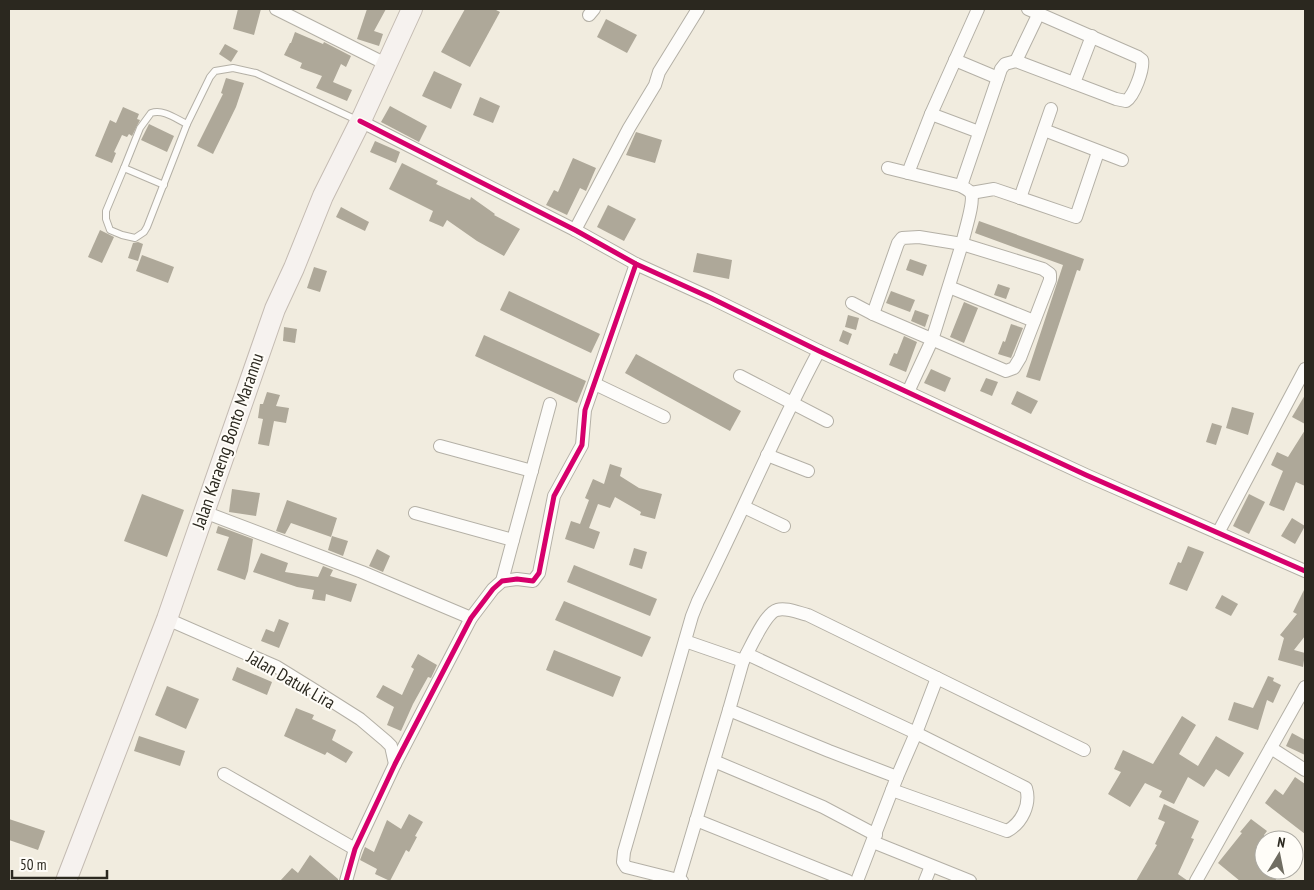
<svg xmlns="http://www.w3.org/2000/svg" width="1314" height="890" font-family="'PT Sans Narrow',sans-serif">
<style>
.building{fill:#aea899}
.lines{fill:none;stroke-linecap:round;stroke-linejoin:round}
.lane-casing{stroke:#b4b0a6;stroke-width:8}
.street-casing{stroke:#b4b0a6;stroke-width:14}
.primary-casing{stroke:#c4bbb2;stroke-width:22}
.lane{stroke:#fdfcfa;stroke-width:6}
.street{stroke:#fdfcfa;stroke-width:12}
.primary{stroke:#f6f2ef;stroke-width:20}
.cycleway-casing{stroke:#fffdf8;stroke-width:8}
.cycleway{stroke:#d6006c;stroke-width:5}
.labels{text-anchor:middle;stroke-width:4;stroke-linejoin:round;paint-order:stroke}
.street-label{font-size:18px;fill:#2b281f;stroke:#fffdf8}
</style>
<rect width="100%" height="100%" fill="#f1ecdf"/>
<g class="building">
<path d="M238 9H261L254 35 233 29Z"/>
<path d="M367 9H386L374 31 383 34 379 46 357 39Z"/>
<path d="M465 9H494L500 12 470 67 441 52Z"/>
<path d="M606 19 637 35 627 53 597 37Z"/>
<path d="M295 32 323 44 324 42 351 56 346 67 341 64 333 82 352 90 347 101 316 88 322 76 300 68 302 63 284 55 290 43H291Z"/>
<path d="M225 44 238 51 231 62 219 54Z"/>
<path d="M434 71 462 84 451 109 422 96Z"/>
<path d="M226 78 244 83 236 107 213 154 197 146 223 94 221 93Z"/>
<path d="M480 97 500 106 493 123 473 115Z"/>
<path d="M390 106 427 126 419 142 381 122Z"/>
<path d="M123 107 139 114 137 119 140 120 132 136 129 134 127 137 122 135 114 152 116 153 112 163 95 156 110 120 116 123Z"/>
<path d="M149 124 174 136 167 152 141 140Z"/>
<path d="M636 132 662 140 655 163 626 155Z"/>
<path d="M375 141 400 152 396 163 370 152Z"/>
<path d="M573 158 596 168 586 191 580 188 567 215 546 205 554 190 558 192Z"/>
<path d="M402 163 438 181 436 184 470 200 471 197 495 214 494 215 520 229 504 256 477 241 447 220 443 227 429 221 433 211 389 189Z"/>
<path d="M608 205 636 219 624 241 597 227Z"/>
<path d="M341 207 369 222 365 231 336 217Z"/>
<path d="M979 221 1084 259 1080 271 1077 270 1040 381 1026 377 1063 265 975 233Z"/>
<path d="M100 230 114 237 102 263 88 257Z"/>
<path d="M138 242 143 244 138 261 128 258 133 243Z"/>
<path d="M697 253 732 260 729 279 693 272Z"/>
<path d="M142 255 174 267 168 283 136 271Z"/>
<path d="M910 259 927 265 923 276 906 270Z"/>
<path d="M314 267 327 271 320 292 307 288Z"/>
<path d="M998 284 1010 288 1006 299 994 295Z"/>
<path d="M509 291 600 334 591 353 500 310Z"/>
<path d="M891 291 915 300 910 312 886 303Z"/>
<path d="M964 302 978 308 964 343 950 337Z"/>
<path d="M915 310 929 315 925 327 911 321Z"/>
<path d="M848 315 859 318 856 330 845 327Z"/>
<path d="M1011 324 1023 328 1011 358 998 354 1003 341 1005 342Z"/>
<path d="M284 327 297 329 295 343 283 341Z"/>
<path d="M843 330 852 334 848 345 839 341Z"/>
<path d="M484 335 586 381 577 403 475 356Z"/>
<path d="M904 336 917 342 906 372 889 365 894 353 897 354Z"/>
<path d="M636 354 741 411 730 431 625 373Z"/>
<path d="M931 369 951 378 945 392 924 383Z"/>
<path d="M986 378 998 382 992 396 980 391Z"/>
<path d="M1017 391 1038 401 1031 414 1011 404Z"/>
<path d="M267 392 280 395 276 406 289 408 286 423 274 421 269 446 258 444 263 419 258 418 260 404H263Z"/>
<path d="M1305 395V424L1292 417Z"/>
<path d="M1232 407 1254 413 1248 435 1226 428Z"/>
<path d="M1212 423 1222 426 1216 445 1206 442Z"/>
<path d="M1305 430V486L1296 482 1284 511 1269 505 1283 471 1271 465 1277 452 1288 457Z"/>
<path d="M610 464 622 468 620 476 639 488 662 494 655 519 640 515 641 512 615 497 610 508 598 504 589 528 600 532 594 549 565 539 571 521 580 524 589 500 585 498 593 479 604 484Z"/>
<path d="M232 489 260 493 256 516 229 512Z"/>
<path d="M142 494 184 510 167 557 124 541Z"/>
<path d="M1249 494 1265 502 1249 534 1233 526Z"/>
<path d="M287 500 337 518 331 537 291 523 285 534 276 531Z"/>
<path d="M1292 518 1305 526 1295 544 1281 536Z"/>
<path d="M218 526 253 539 248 571 245 580 217 570 229 537 216 533Z"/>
<path d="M332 536 348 541 343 556 328 550Z"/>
<path d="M1188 546 1204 552 1187 591 1169 584 1178 562 1181 563Z"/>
<path d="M634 548 647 552 642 569 629 565Z"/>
<path d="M377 549 390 556 383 572 369 566Z"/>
<path d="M261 553 288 563 285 572 318 577 323 566 333 570 330 576 357 584 351 602 326 594 325 601 312 599 314 590 297 587 253 572Z"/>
<path d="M574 565 657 599 650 616 567 582Z"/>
<path d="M1305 588V636L1294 650 1305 653 1303 667 1278 660 1284 638 1280 635 1297 614 1293 612Z"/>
<path d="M1222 595 1238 604 1231 616 1215 608Z"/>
<path d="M564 601 651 637 642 657 555 620Z"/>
<path d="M279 619 289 623 279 648 261 641 266 629 274 632Z"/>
<path d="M554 650 621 677 613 697 546 670Z"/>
<path d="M418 654 437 665 431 678 428 677 413 704 401 731 387 725 394 707 376 697 383 685 402 695 414 669 411 667Z"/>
<path d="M237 667 272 682 267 695 232 680Z"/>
<path d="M1268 676 1274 678 1273 681 1281 685 1273 703 1267 700 1258 730 1228 720 1234 702 1253 708Z"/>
<path d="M167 686 199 699 186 729 155 715Z"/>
<path d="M296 708 314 715 312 719 336 730 332 740 353 752 346 763 327 752 325 755 284 736Z"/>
<path d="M1182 716 1196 725 1179 754 1198 766 1216 736 1244 753 1229 777 1216 769 1204 787 1188 777 1174 804 1159 797 1162 791 1145 783 1130 807 1108 794 1121 772 1114 769 1123 750 1153 764Z"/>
<path d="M1292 733 1305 740V755L1286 746Z"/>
<path d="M139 736 185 751 180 766 134 751Z"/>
<path d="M1295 777 1305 784V834L1265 803 1275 789 1283 795Z"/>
<path d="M1164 804 1199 821 1191 838 1194 839 1178 874 1188 881H1136L1157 845 1155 844 1165 822 1158 819Z"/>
<path d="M409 814 423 822 415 836 417 837 409 852 406 850 390 881 375 874 377 869 360 860 365 847 374 852 387 820 401 829Z"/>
<path d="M9 819 45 831 38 850 9 840Z"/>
<path d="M1251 819 1267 831 1264 835V870H1282L1275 881H1240L1218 863 1242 833 1240 832Z"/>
<path d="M310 855 338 879V881H280L292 868 298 873Z"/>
</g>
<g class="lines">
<g class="lane-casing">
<g id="lane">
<path d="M124 168 106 211V219L110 230 122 235 135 238 144 232 147 227 187 124 210 77 215 71 233 68 256 73 359 121"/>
<path d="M164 185 124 168 140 128 151 113C164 109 176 119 187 124"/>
</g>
</g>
<g class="street-casing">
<g id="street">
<path d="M276 9 386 64"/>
<path d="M589 15 594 9"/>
<path d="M955 60 998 78"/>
<path d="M1016 61 1039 13"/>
<path d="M1074 83 1092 36"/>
<path d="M931 114 979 132"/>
<path d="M360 121 575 230 636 264 711 298 819 351 1086 475 1305 571"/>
<path d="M1044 130 1122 160"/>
<path d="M908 173 931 114 978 9"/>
<path d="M961 186 1001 69 1005 64 1016 61 1116 99 1126 101C1134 96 1144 69 1142 60L1138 57 1028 9"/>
<path d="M971 193 994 189 1076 217 1098 152"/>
<path d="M1020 198 1051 109"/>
<path d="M575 230 629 128 655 85 659 72 698 9"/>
<path d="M949 287 1034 321"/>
<path d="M852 303 873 314 1006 371 1014 368 1020 358 1050 280V274L1043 269 962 244C964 233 975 202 971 193 969 190 964 188 961 186L888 168"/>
<path d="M873 314 898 243 902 238 919 237 962 244 932 340 908 392"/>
<path d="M740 376 827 421"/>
<path d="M595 384 664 417"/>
<path d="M440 446 532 471"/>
<path d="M767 455 808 471"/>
<path d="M744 507 784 526"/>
<path d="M204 512 362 572 471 618"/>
<path d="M415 513 513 540 502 581"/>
<path d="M1218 533 1305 369"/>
<path d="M513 540 550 404"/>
<path d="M167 619 277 667 311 688 360 719 386 741 391 746 395 764"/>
<path d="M685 641 743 661C750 649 765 613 777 610 786 607 799 613 808 615L937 678"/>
<path d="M747 654 916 733 1026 788C1031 804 1022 823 1007 831L892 790"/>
<path d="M743 661 729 710 829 751 897 777 857 881"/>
<path d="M1271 748 1305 770"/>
<path d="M714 761 823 807 876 835"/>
<path d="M224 774 355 849"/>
<path d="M897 777 916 733 937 678 1084 750"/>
<path d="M696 820 848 881"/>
<path d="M873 842 970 881"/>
<path d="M346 881 355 849 395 764 471 618 493 589 502 581 517 579 533 581 539 573 554 496 582 445 585 410 636 264"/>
<path d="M678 881 729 710"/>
<path d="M682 881 626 867 623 862 624 852 692 616 698 601C740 518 775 433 819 351"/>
<path d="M925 881 931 866"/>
<path d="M1196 881 1305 687"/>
</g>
</g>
<g class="primary-casing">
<path id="primary" d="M66 881 167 619 275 309 294 268 323 196 363 116 412 9"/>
</g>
<use href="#lane" class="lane"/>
<use href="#street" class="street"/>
<use href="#primary" class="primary"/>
<g class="cycleway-casing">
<g id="cycleway">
<path d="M360 121 575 230 636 264 711 298 819 351 1086 475 1305 571"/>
<path d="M346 881 355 849 395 764 471 618 493 589 502 581 517 579 533 581 539 573 554 496 582 445 585 410 636 264"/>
</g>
</g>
<use href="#cycleway" class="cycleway"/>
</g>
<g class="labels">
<g class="street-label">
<text transform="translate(228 441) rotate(-71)" y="6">Jalan Karaeng Bonto Marannu</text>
<text transform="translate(291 680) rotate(30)" y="6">Jalan Datuk Lira</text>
</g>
</g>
<rect width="1314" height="890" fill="none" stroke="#2b281f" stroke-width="20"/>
<g transform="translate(1279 855) rotate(10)"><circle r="24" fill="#fffdf8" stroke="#aaa8a1"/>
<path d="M0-4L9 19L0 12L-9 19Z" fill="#706d62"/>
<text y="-8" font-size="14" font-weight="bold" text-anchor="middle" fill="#2b281f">N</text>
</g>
<path d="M12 870v8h95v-8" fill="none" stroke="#2b281f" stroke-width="2.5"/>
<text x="20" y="870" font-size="15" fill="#2b281f" stroke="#fffdf8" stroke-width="4" paint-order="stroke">50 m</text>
</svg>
